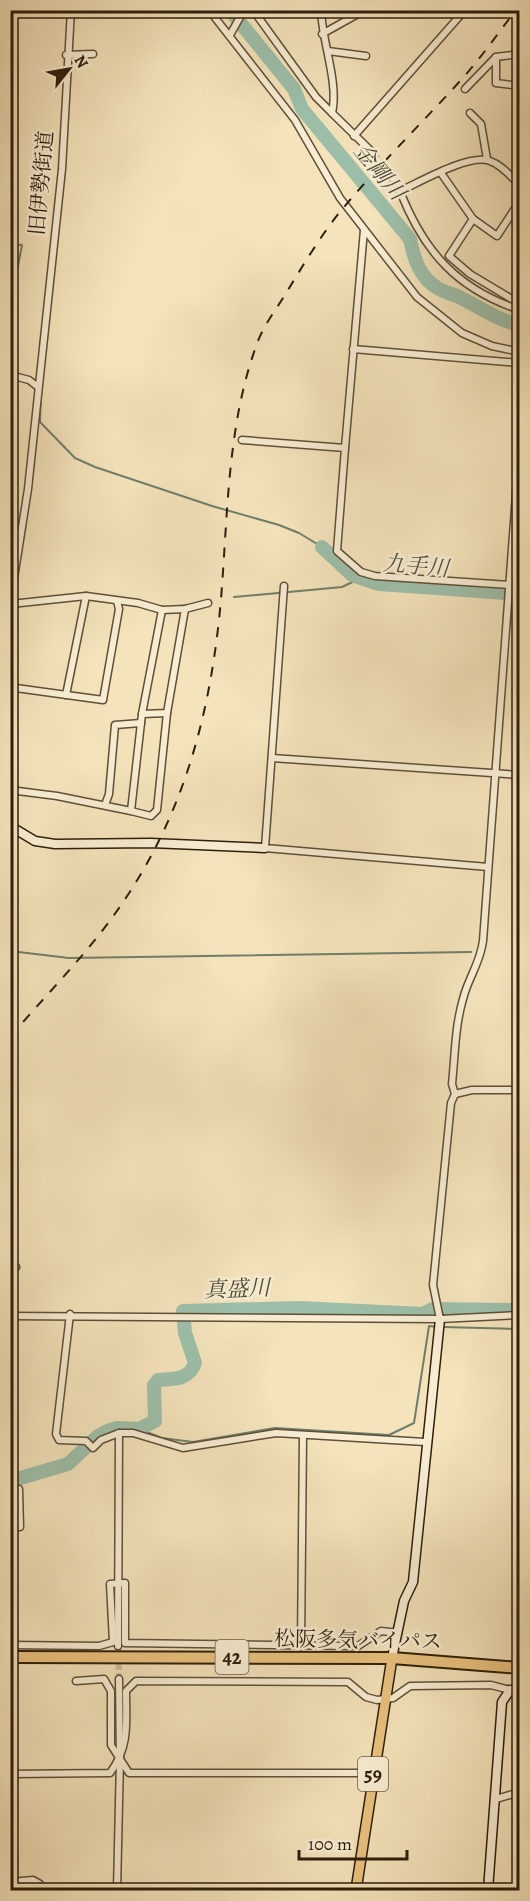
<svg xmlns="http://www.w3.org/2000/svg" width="530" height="1901" font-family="Alegreya,'Noto Serif JP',serif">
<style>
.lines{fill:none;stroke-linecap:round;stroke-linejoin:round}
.stream{stroke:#707f6b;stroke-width:2}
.river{stroke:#9dbfaa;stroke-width:14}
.street-tunnel{stroke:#ccbc98;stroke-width:6;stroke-dasharray:6 3;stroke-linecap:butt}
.street-casing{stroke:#5f4f38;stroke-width:9}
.secondary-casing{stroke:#2d1e0c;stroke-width:11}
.primary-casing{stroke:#2d1e0c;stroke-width:12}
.highway-casing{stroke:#2d1e0c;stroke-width:14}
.street{stroke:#f8edd3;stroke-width:6}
.secondary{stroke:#f8edd3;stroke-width:8}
.primary{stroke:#eac27e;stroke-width:9}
.highway{stroke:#eac27e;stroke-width:10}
.rail{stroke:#2d1e0c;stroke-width:2;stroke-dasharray:10 10;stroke-linecap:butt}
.labels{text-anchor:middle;stroke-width:5;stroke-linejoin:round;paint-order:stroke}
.shield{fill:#f8edd3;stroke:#6a5c48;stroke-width:1.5}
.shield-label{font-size:20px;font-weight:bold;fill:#2d1e0c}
.street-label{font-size:21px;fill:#2d1e0c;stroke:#f8edd3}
.water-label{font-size:22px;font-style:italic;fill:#4f4e3b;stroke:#f8edd3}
</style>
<rect width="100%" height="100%" fill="#f4e3bb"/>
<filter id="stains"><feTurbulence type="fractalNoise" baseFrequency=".00333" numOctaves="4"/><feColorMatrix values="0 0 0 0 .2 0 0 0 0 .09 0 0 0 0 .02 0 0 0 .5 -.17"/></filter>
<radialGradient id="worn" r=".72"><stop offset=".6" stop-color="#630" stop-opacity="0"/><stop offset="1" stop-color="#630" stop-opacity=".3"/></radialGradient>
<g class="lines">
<g class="stream">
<path d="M10 244 22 245 10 308"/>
<path d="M10 371 41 384 40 422 75 458 95 467 212 506 279 525 299 533 322 547"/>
<path d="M234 597 342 587 359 579"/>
<path d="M10 951 69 958 471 952"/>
<path d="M443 1327 520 1329"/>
<path d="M139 1429 162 1438 193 1442 275 1428 389 1435 414 1423 429 1326 437 1327"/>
</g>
<g class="river">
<path d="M230 10 294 89 302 109 410 239C414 260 420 278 439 289 446 293 454 294 461 298 481 308 497 320 520 325"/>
<path d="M322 547 352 575 379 584 520 594"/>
<path d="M10 1481 68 1464 98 1436 107 1431 117 1428 139 1429 155 1421 154 1385 158 1380C174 1379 189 1380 195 1363L185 1333 183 1311 299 1308 423 1314 432 1309 520 1310"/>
</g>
<g class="street-tunnel">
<path d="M374 154 389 171"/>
<path d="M118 1646 119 1679"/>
</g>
<g class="street-casing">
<g id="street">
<path d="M93 10H115"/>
<path d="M209 10 295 120 340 198 417 297 462 333 492 346 520 352"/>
<path d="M253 10 316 97 332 113"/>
<path d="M321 10C322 42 339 83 332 113L374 154"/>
<path d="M322 34 365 10"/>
<path d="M230 35 244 10"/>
<path d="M328 51 366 56"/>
<path d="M520 54 496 57V83L520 86"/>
<path d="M66 55 93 54"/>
<path d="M465 89 496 57"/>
<path d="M470 113 481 124 487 159"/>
<path d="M354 136 465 10"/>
<path d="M389 171 400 191C420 182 470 153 490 161 502 165 510 176 520 185"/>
<path d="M441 173 473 219 449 256 470 274 520 304"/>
<path d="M400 191C424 252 457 289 520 310"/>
<path d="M473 219 497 236 520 201"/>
<path d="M353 349 520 363"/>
<path d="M10 375 29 380 38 387"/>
<path d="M242 440 345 448 337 551 361 572 375 576 510 585"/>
<path d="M345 448 364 230"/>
<path d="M284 586 265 848 488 867"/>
<path d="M11 604 86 596 138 603 162 610 185 609 208 603"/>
<path d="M10 680 14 578 28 489 62 169 71 10"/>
<path d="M10 680 16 688 103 700 119 609 117 601"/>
<path d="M66 695 86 596"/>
<path d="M142 714 167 713 185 609"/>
<path d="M272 758 520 775"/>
<path d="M10 790 57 796 131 811 142 714 162 610"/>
<path d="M105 805 109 794 115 725 141 723"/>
<path d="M131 811 151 816 157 810 167 713"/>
<path d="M10 865H12"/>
<path d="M455 1094 472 1090H520"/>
<path d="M10 1266 16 1267"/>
<path d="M70 1314 56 1434 59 1440 86 1441 93 1448 101 1440 119 1433H133L183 1448 276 1433 425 1442"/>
<path d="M10 1316 440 1319 520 1315"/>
<path d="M440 1319 433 1285 451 1103 455 1094 452 1084C455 1055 455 1026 463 999 468 978 480 964 483 941L520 440"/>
<path d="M10 1527H20L19 1489"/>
<path d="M10 1645 99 1646 113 1642 110 1584 125 1583V1643L358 1646 381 1631 398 1633"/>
<path d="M118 1646 119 1433"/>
<path d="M301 1646 303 1435"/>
<path d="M76 1681 104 1679 111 1691V1745L129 1773H373"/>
<path d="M10 1774 110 1773C130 1746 126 1723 126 1691L136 1681 348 1682 366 1697 377 1700 393 1698 410 1686 491 1685 510 1690 520 1688"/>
<path d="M496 1799 520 1792"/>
<path d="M10 1882 33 1880 40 1884V1890"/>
<path d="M117 1890 120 1759 119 1679"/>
</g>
</g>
<g class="secondary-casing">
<g id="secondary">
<path d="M10 826 35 841 55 844 151 843 265 848"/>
<path d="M392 1658 404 1601 413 1582 440 1319"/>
<path d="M488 1890 502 1702 510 1690"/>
</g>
</g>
<g class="primary-casing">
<path id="primary" d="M356 1890 392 1658"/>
</g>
<g class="highway-casing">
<path id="highway" d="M10 1657 392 1658 520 1668"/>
</g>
<use href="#street" class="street"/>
<use href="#secondary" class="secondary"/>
<use href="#primary" class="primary"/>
<use href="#highway" class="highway"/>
<path class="rail" d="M10 1037C45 996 83 958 114 915 183 820 211 714 221 599 228 513 227 423 258 341 265 323 278 307 288 290 305 262 323 232 344 207 381 163 422 123 461 80 481 58 498 33 516 10"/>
</g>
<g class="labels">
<g class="shield">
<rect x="215.5" y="1640" width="33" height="34" rx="4.5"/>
<rect x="358" y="1757" width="30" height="34" rx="4.5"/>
</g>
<g class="shield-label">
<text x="232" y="1664">42</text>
<text x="373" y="1781">59</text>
</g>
<g class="street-label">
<text transform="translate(41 183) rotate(-85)" y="7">旧伊勢街道</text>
<text transform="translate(358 1640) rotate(1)" y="7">松阪多気バイパス</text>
</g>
<g class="water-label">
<text transform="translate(380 171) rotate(50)" y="8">金剛川</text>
<text transform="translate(416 565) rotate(5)" y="8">九手川</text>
<text transform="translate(237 1288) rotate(-2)" y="8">真盛川</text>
</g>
</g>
<rect width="530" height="1901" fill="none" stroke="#f4e3bb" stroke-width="36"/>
<rect x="12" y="12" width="506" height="1877" fill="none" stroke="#2d1e0c" stroke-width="3"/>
<rect x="18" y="18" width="494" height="1865" fill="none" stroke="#2d1e0c" stroke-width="1.5"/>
<g transform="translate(69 69) rotate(59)" stroke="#f8edd3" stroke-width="4.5" paint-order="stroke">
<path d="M0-4.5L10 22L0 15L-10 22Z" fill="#2d1e0c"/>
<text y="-9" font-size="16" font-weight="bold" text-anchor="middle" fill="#2d1e0c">N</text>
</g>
<path d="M299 1850v9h108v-9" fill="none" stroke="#2d1e0c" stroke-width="3"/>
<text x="308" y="1850" font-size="18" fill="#2d1e0c" stroke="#f8edd3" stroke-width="4.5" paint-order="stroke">100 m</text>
<rect width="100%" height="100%" filter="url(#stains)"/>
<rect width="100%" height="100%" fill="url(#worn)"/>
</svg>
